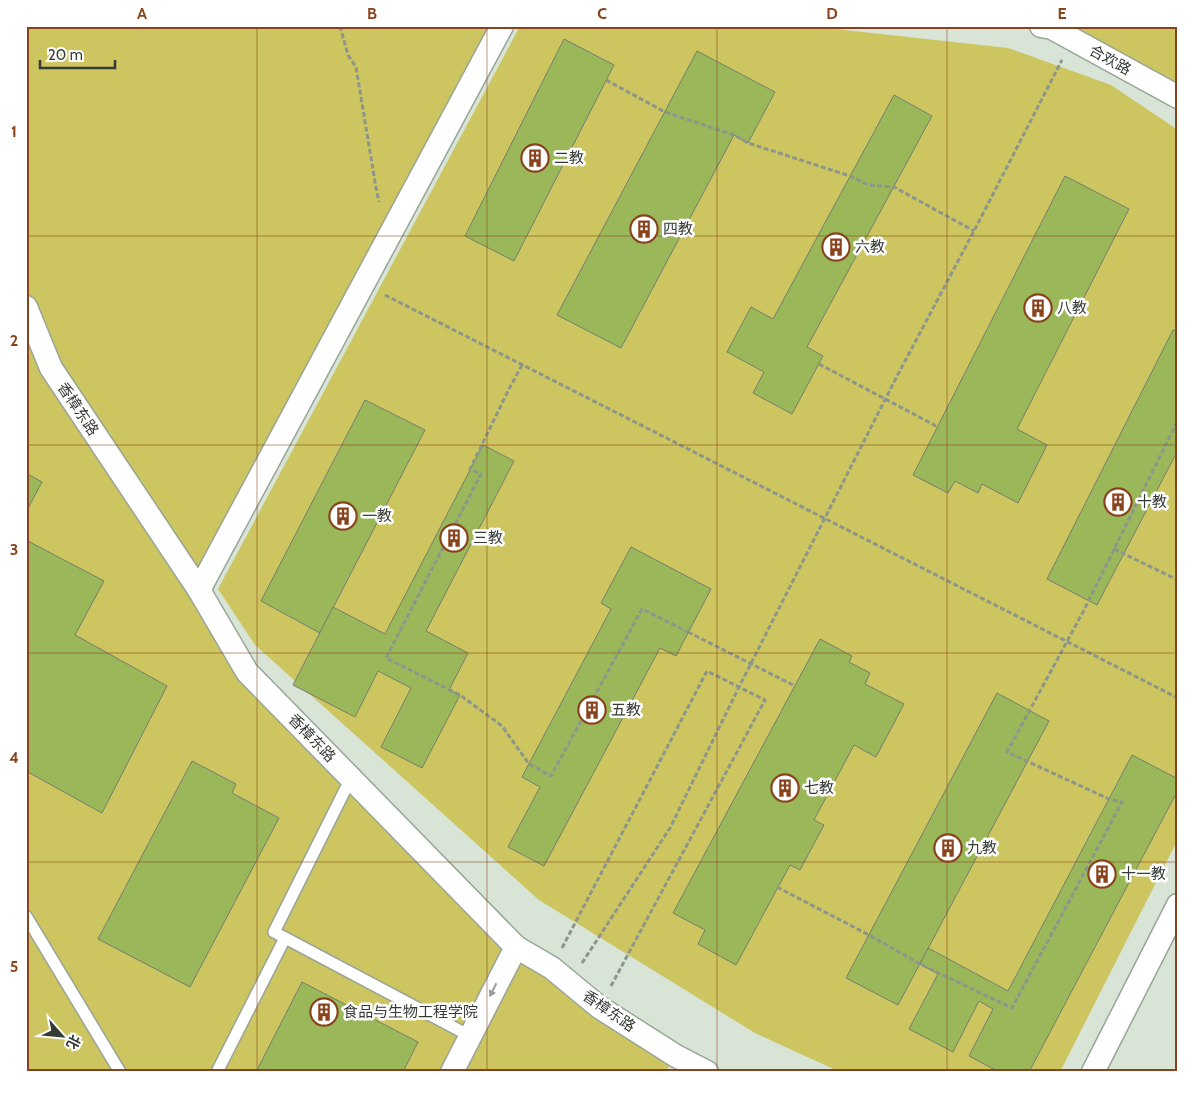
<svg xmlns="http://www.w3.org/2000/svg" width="1204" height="1098" font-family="Cabin,'Noto Sans SC',sans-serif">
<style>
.green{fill:#cdc55f}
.building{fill:#9ab859;stroke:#777d6d}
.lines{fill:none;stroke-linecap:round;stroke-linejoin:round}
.lane-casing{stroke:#99a598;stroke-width:14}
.street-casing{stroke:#99a598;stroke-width:25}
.path{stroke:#8c968b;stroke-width:3;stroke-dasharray:5 2.5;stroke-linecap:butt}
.lane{stroke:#fff;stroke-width:11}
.street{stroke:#fff;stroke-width:22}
.path-bridge{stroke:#8c968b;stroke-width:3;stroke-dasharray:5 2.5;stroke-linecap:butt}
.oneway{fill:#9a9d9a}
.grid{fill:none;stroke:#89431c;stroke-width:1;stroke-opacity:0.55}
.labels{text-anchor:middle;stroke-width:5;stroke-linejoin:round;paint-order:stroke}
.street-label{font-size:15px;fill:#353b35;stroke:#fff}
.poi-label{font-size:15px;fill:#353b35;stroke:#fff;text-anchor:start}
.neatline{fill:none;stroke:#89431c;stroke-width:2}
.grid-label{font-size:16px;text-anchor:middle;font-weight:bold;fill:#89431c}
</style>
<rect width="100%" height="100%" fill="#d7e4d6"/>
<g class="green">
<path d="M26 26H502L199 590 247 672 513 947 450 1072H26Z"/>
<path d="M520 26H808L1008 48 1111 85 1178 130V839L1060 1072H840L755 1033 539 900 255 645 218 589Z"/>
<path d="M1041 26H1178V97Z"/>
<path d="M516 950 676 1057 665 1072H453Z"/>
</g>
<g class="building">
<path d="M564 39 614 65 514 261 465 236Z"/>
<path d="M697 51 775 92 748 143 734 135 621 348 557 315Z"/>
<path d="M894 95 932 116 807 347 823 356 792 414 753 393 764 372 727 352 751 307 773 319Z"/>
<path d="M1065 176 1129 209 1017 429 1047 445 1018 503 982 484 978 493 955 481 948 493 913 475Z"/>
<path d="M1173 330 1178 332V450L1097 605 1047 579Z"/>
<path d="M365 400 425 430 320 633 261 601Z"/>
<path d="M483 445 514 461 426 631 468 653 449 690 460 695 422 768 381 747 411 688 378 671 355 717 293 685 333 607 385 634Z"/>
<path d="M26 473 42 482 26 512Z"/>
<path d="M26 540 104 581 75 635 167 686 102 813 26 771Z"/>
<path d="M631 547 711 589 676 656 660 648 544 866 508 847 540 787 522 777 611 609 601 603Z"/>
<path d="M820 639 852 656 849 662 870 673 865 684 904 704 876 757 854 745 814 820 824 825 800 870 790 865 736 965 698 944 705 930 673 913Z"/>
<path d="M997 693 1049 721 898 1005 846 978Z"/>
<path d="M1132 755 1178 779V790L1029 1072H999L969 1056 993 1009 979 1001 953 1052 909 1029 938 974 920 964 928 948 1008 991Z"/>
<path d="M192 761 236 784 232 793 279 818 190 987 98 939Z"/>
<path d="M302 982 418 1042 403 1072H256Z"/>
</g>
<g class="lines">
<g class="lane-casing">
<g id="lane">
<path d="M351 778 274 932 470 1036"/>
<path d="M26 916 120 1072"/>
<path d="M217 1072 285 938"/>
</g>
</g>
<g class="street-casing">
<g id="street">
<path d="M1041 26 1052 28 1178 97"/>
<path d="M26 307 51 368 199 590 247 672 516 947 552 968 599 1007 676 1056 707 1072"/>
<path d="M199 590 502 26"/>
<path d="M452 1072 516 947"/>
<path d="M1093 1072 1178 905"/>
</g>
</g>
<g class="path">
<path d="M340 26 348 55 356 67 376 188 379 202"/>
<path d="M606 80 665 112 734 135 748 143 850 176 869 185 894 187 974 231"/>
<path d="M385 295 1178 698"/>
<path d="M522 365 509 389 470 469 481 474 386 658 460 695 502 726 529 764 551 776 642 609 688 632"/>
<path d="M1114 549 1178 580"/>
<path d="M777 887 869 935 920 964 1012 1008 1122 802 1109 799 1007 752 1083 612 1178 420"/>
<path d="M562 948 707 671 765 700 611 986"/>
<path d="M582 963 670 828 739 687 895 380 974 231 1062 60"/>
</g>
<use href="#lane" class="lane"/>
<use href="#street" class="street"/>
<g class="path-bridge">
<path d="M819 364 938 427"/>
<path d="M688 632 795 686"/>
</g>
</g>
<defs><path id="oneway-solid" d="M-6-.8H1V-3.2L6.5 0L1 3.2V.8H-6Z" transform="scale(1.25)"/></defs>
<use class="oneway" href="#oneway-solid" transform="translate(493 990) rotate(117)"/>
<path class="grid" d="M257 26V1072M487 26V1072M717 26V1072M947 26V1072M26 236H1178M26 445H1178M26 653H1178M26 862H1178"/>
<defs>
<g id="building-ring" transform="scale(1.4375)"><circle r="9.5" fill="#fff" stroke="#89431c" stroke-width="1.5"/><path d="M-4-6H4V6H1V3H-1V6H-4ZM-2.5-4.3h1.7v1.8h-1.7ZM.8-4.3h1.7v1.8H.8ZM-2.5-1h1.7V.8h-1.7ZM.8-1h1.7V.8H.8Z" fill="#89431c"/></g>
</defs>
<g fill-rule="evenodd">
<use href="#building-ring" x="535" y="158"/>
<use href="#building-ring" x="644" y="229"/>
<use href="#building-ring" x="836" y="247"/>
<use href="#building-ring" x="1038" y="308"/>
<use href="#building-ring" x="1118" y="502"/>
<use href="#building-ring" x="343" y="516"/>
<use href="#building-ring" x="454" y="538"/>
<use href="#building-ring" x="592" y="710"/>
<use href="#building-ring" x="785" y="788"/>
<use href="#building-ring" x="948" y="848"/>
<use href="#building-ring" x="1102" y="874"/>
<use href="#building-ring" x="324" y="1012"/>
</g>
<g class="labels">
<g class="street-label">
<text transform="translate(1110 60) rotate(29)" y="5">合欢路</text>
<text transform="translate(78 409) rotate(56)" y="5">香樟东路</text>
<text transform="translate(312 738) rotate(46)" y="5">香樟东路</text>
<text transform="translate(609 1011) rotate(35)" y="5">香樟东路</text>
</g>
<g class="poi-label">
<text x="554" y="163">二教</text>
<text x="663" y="234">四教</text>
<text x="855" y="252">六教</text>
<text x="1057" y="313">八教</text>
<text x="1137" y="507">十教</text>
<text x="362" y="521">一教</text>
<text x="473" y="543">三教</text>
<text x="611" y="715">五教</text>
<text x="804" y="793">七教</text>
<text x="967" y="853">九教</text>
<text x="1121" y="879">十一教</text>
<text x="343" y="1017">食品与生物工程学院</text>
</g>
</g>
<rect width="1204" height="1098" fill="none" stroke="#ffffff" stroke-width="55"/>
<g transform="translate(62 1036) rotate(117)" stroke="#ffffff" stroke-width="4" paint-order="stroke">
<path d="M0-4L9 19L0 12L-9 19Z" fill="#353b35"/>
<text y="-8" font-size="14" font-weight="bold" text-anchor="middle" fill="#353b35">北</text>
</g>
<path d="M40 60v8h75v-8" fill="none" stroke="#353b35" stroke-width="2.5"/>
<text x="48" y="60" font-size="15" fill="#353b35" stroke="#ffffff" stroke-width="4" paint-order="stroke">20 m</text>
<rect x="28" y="28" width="1148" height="1042" class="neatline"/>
<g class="grid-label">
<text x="142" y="19">A</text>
<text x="372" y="19">B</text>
<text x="602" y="19">C</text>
<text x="832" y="19">D</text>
<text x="1062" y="19">E</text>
<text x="14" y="137">1</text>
<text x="14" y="346">2</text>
<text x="14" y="555">3</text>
<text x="14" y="763">4</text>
<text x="14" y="972">5</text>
</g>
</svg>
